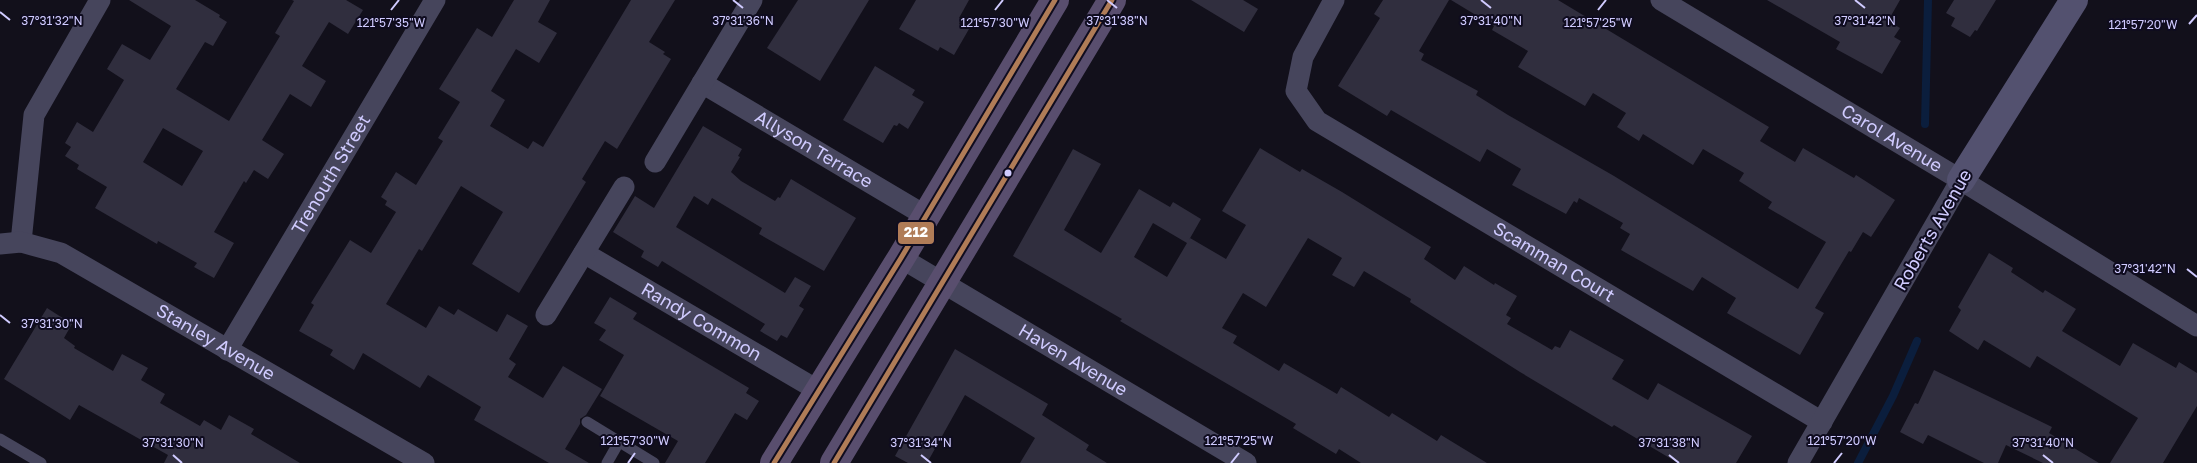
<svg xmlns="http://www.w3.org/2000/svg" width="2197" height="463" font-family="'Golos Text',sans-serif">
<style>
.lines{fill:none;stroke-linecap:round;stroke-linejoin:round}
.stream{stroke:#0b1e3d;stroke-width:8}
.building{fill:#302e3e;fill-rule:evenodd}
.lane{stroke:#46455c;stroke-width:11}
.street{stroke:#46455c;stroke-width:21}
.secondary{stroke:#53516f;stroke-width:28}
.primary{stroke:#594e6e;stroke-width:28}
.bus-1-casing{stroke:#0f0c1f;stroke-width:9}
.bus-1{stroke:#b07c57;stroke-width:5}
.ticks{fill:none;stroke:#d0cbff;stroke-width:2}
.bus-dot{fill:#d0cbff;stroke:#0f0c1f;stroke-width:2}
.labels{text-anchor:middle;stroke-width:4;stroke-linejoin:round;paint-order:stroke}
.street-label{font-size:18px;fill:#d0cbff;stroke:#0f0c1f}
.ticks-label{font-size:12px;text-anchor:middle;fill:#d0cbff;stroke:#0f0c1f;stroke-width:4;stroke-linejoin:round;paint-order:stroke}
.line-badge{stroke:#0f0c1f;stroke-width:2}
.badge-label{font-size:14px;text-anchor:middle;font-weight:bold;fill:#fff}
</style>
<rect width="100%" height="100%" fill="#12101b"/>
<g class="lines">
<g class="stream">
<path d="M1925 124 1928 0"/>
<path d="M1858 463 1893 396 1917 341"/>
</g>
</g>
<g class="building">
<path d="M129 0H195L220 15 219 17 227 22 213 46 205 42 176 89 229 121 280 36 275 33 294 1 292 0H346L363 10 348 34 329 22 302 66 326 81 311 107 290 94 262 140 284 154 268 179 254 170 246 183 244 181 214 232 234 243 214 278 194 267 197 263 158 241 157 244 95 208 107 187 77 169 79 165 65 156 71 147 65 143 77 122 93 132 124 80 107 69 122 44 150 60 171 26ZM163 128 203 151 182 186 143 162Z"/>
<path d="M514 0H550L538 22 557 33 539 63 516 49 491 91 505 100 490 126 528 149 533 141 543 147 631 0H675L649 42 665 52 663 54 671 59 617 149 605 141 582 179 586 182 519 293 472 264 503 212 461 186 422 251 419 249 386 304 426 328 439 306 454 315 458 309 497 332 507 314 528 326 509 359 516 364 508 377 543 398 563 366 602 389 586 415 580 419V424L565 449 589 463H549L474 420 481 407 428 375 420 388 363 353 354 370 330 355 333 350 299 331 314 305 311 303 350 240 371 253 396 212 385 205 387 201 381 197 396 172 416 185 443 141 438 138 460 102 439 89 477 28 492 37Z"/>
<path d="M798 0H869L820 81 767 48Z"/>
<path d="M916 0H969L959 18 961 19 959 24 969 29 954 55 940 47 938 51 899 29Z"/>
<path d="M1191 0H1243L1258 9 1244 32Z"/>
<path d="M1383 0H1449L1419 51 1424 54 1421 60 1478 91 1476 95 1508 115 1614 176 1798 289 1826 242 1768 208 1772 202 1739 181 1744 173 1703 149 1693 165 1643 134 1639 141 1617 127 1626 113 1593 93 1585 106 1518 67 1528 51 1492 30 1494 26 1451 0H1558L1769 127 1760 141 1795 162 1803 148 1854 178 1856 175 1895 200 1871 237 1863 232 1851 252 1849 251 1815 308 1824 313 1800 355 1727 313 1736 298 1702 277 1693 291 1621 250 1630 234 1620 228 1623 223 1579 198 1577 203 1574 201 1566 214 1512 185 1521 169 1487 149 1480 162 1391 110 1387 116 1338 86 1380 18 1374 14Z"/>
<path d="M1767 0H1900L1888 21 1900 28 1894 37 1901 41 1882 74 1836 49 1840 42Z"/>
<path d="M1954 0H1996L1977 31 1975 30 1970 37 1951 26 1955 18 1946 13Z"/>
<path d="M875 66 915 90 912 95 924 102 908 129 899 123 897 126 894 125 883 143 843 120Z"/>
<path d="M703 126 742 149 738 156 740 157 731 172 741 181 775 201 778 197 780 198 791 179 856 218 824 271 759 234 762 228 712 198 708 205 694 196 676 227 785 293 795 277 811 286 799 306 804 309 787 338 781 335 777 341 760 331 765 324 662 261 658 267 641 257 644 251 613 232 635 196 654 208Z"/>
<path d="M1260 148 1300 172 1302 169 1342 192 1431 247 1424 259 1455 280 1464 266 1494 285 1495 283 1517 296 1506 315 1511 318 1507 324 1552 350 1555 346 1560 348 1570 330 1624 360 1612 379 1648 400 1658 383 1752 436 1736 463H1678L1614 425 1612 427 1520 372 1410 302 1411 299 1364 271 1354 287 1332 275 1342 258 1308 238 1266 307 1243 293 1222 328 1237 336 1233 343 1279 371 1284 363 1337 394 1341 387 1389 417 1392 413 1437 441 1441 435 1487 463H1361L1339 449 1336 454 1293 428 1296 424 1171 351 1120 321 1122 319 1013 256 1073 149 1101 164 1064 230 1101 253 1139 189 1170 207 1173 202 1201 219 1189 240 1190 238 1226 259 1246 225 1222 211ZM1153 223 1187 243 1167 277 1134 257Z"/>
<path d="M1989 253 2013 268 2011 272 2043 293 2045 290 2076 309 2062 331 2120 366 2133 343 2176 368 2179 362 2197 373V406L2163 463H2110L2138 418 2037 356 2030 368 1984 340 1978 350 1949 331 1961 310 1958 307Z"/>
<path d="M610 297 637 313 633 319 749 388 746 393 759 401 747 420 735 413 705 463H665L678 441 600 396 624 355 599 340 606 330 594 323Z"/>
<path d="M47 308 72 324 64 338 75 346 74 348 113 371 122 354 148 368 141 380 165 394 160 403 200 426 204 420 221 430 229 415 254 429 251 434 300 463H164L168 455 79 405 70 420 59 413 4 379Z"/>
<path d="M955 349 1048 404 1042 415 1089 445 1086 450 1107 463H1020L1035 438 965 395 927 463H908L895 456Z"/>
<path d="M1934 370 2052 427 2049 433 2099 463H2043L2006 445 1998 463H1984L1928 435 1923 444 1900 432 1915 403 1918 404Z"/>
</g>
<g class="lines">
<g class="lane">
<path d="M587 422 654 463"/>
<path d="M0 439 41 463"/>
<path d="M607 463 619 442"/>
</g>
<g class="street">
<path id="s1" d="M1334 0 1303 57 1296 91 1317 121 1822 422"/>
<path id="s2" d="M1661 0 1961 180 2197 326"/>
<path id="s3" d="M702 83 926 216"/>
<path d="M655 162 752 0"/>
<path d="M21 242 34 115 100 0"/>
<path id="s4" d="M0 244 21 242 61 253 424 463"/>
<path id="s5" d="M584 253 819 391"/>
<path id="s6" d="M901 258 1246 463"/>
<path d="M546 315 624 187"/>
<path id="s7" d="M227 350 435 0"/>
<path d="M1798 463 1961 180"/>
</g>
<path class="secondary" d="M1961 180 2074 0"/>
<g class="primary">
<path d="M774 463 901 258 1055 0"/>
<path d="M834 463 1112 0"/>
</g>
<g class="bus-1-casing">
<g id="bus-1">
<path d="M774 463 901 258 1055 0"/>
<path d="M834 463 1112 0"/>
</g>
</g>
<use href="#bus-1" class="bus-1"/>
</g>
<path class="ticks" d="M733 0 743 8M1107 0 1117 8M1481 0 1491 8M1855 0 1865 8M391 10 399 0M995 10 1003 0M1598 10 1606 0M0 12 10 20M2189 24 2197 15M2187 269 2197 277M0 315 10 323M173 455 182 463M921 455 931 463M1669 455 1679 463M2043 455 2053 463M628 463 635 453M1231 463 1239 453M1834 463 1842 453"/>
<circle class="bus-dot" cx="1008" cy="173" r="4.5"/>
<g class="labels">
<g class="street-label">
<text dy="6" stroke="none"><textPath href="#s2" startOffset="269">Carol Avenue</textPath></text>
<text dy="6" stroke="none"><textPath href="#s3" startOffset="130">Allyson Terrace</textPath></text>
<text dy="6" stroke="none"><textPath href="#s7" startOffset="204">Trenouth Street</textPath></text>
<text transform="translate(1933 230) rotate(-60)" y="6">Roberts Avenue</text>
<text dy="6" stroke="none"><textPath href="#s1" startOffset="412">Scamman Court</textPath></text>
<text dy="6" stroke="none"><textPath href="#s5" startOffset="136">Randy Common</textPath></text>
<text dy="6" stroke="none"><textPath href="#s4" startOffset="241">Stanley Avenue</textPath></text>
<text dy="6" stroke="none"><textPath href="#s6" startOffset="200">Haven Avenue</textPath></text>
</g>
</g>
<g class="ticks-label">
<text x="52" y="25">37°31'32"N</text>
<text x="1865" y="25">37°31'42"N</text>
<text x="743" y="25">37°31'36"N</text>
<text x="1117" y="25">37°31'38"N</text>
<text x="1491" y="25">37°31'40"N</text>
<text x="391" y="27">121°57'35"W</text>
<text x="995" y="27">121°57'30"W</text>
<text x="1598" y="27">121°57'25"W</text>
<text x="2143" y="29">121°57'20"W</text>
<text x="2145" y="273">37°31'42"N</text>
<text x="52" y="328">37°31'30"N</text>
<text x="635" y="445">121°57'30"W</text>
<text x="1239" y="445">121°57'25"W</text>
<text x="1842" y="445">121°57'20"W</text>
<text x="173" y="447">37°31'30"N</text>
<text x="921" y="447">37°31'34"N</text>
<text x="1669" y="447">37°31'38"N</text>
<text x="2043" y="447">37°31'40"N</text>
</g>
<rect class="line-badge" x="897" y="221" width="38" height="24" rx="5" fill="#b07c57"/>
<g class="badge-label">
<text x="916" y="237">212</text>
</g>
</svg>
